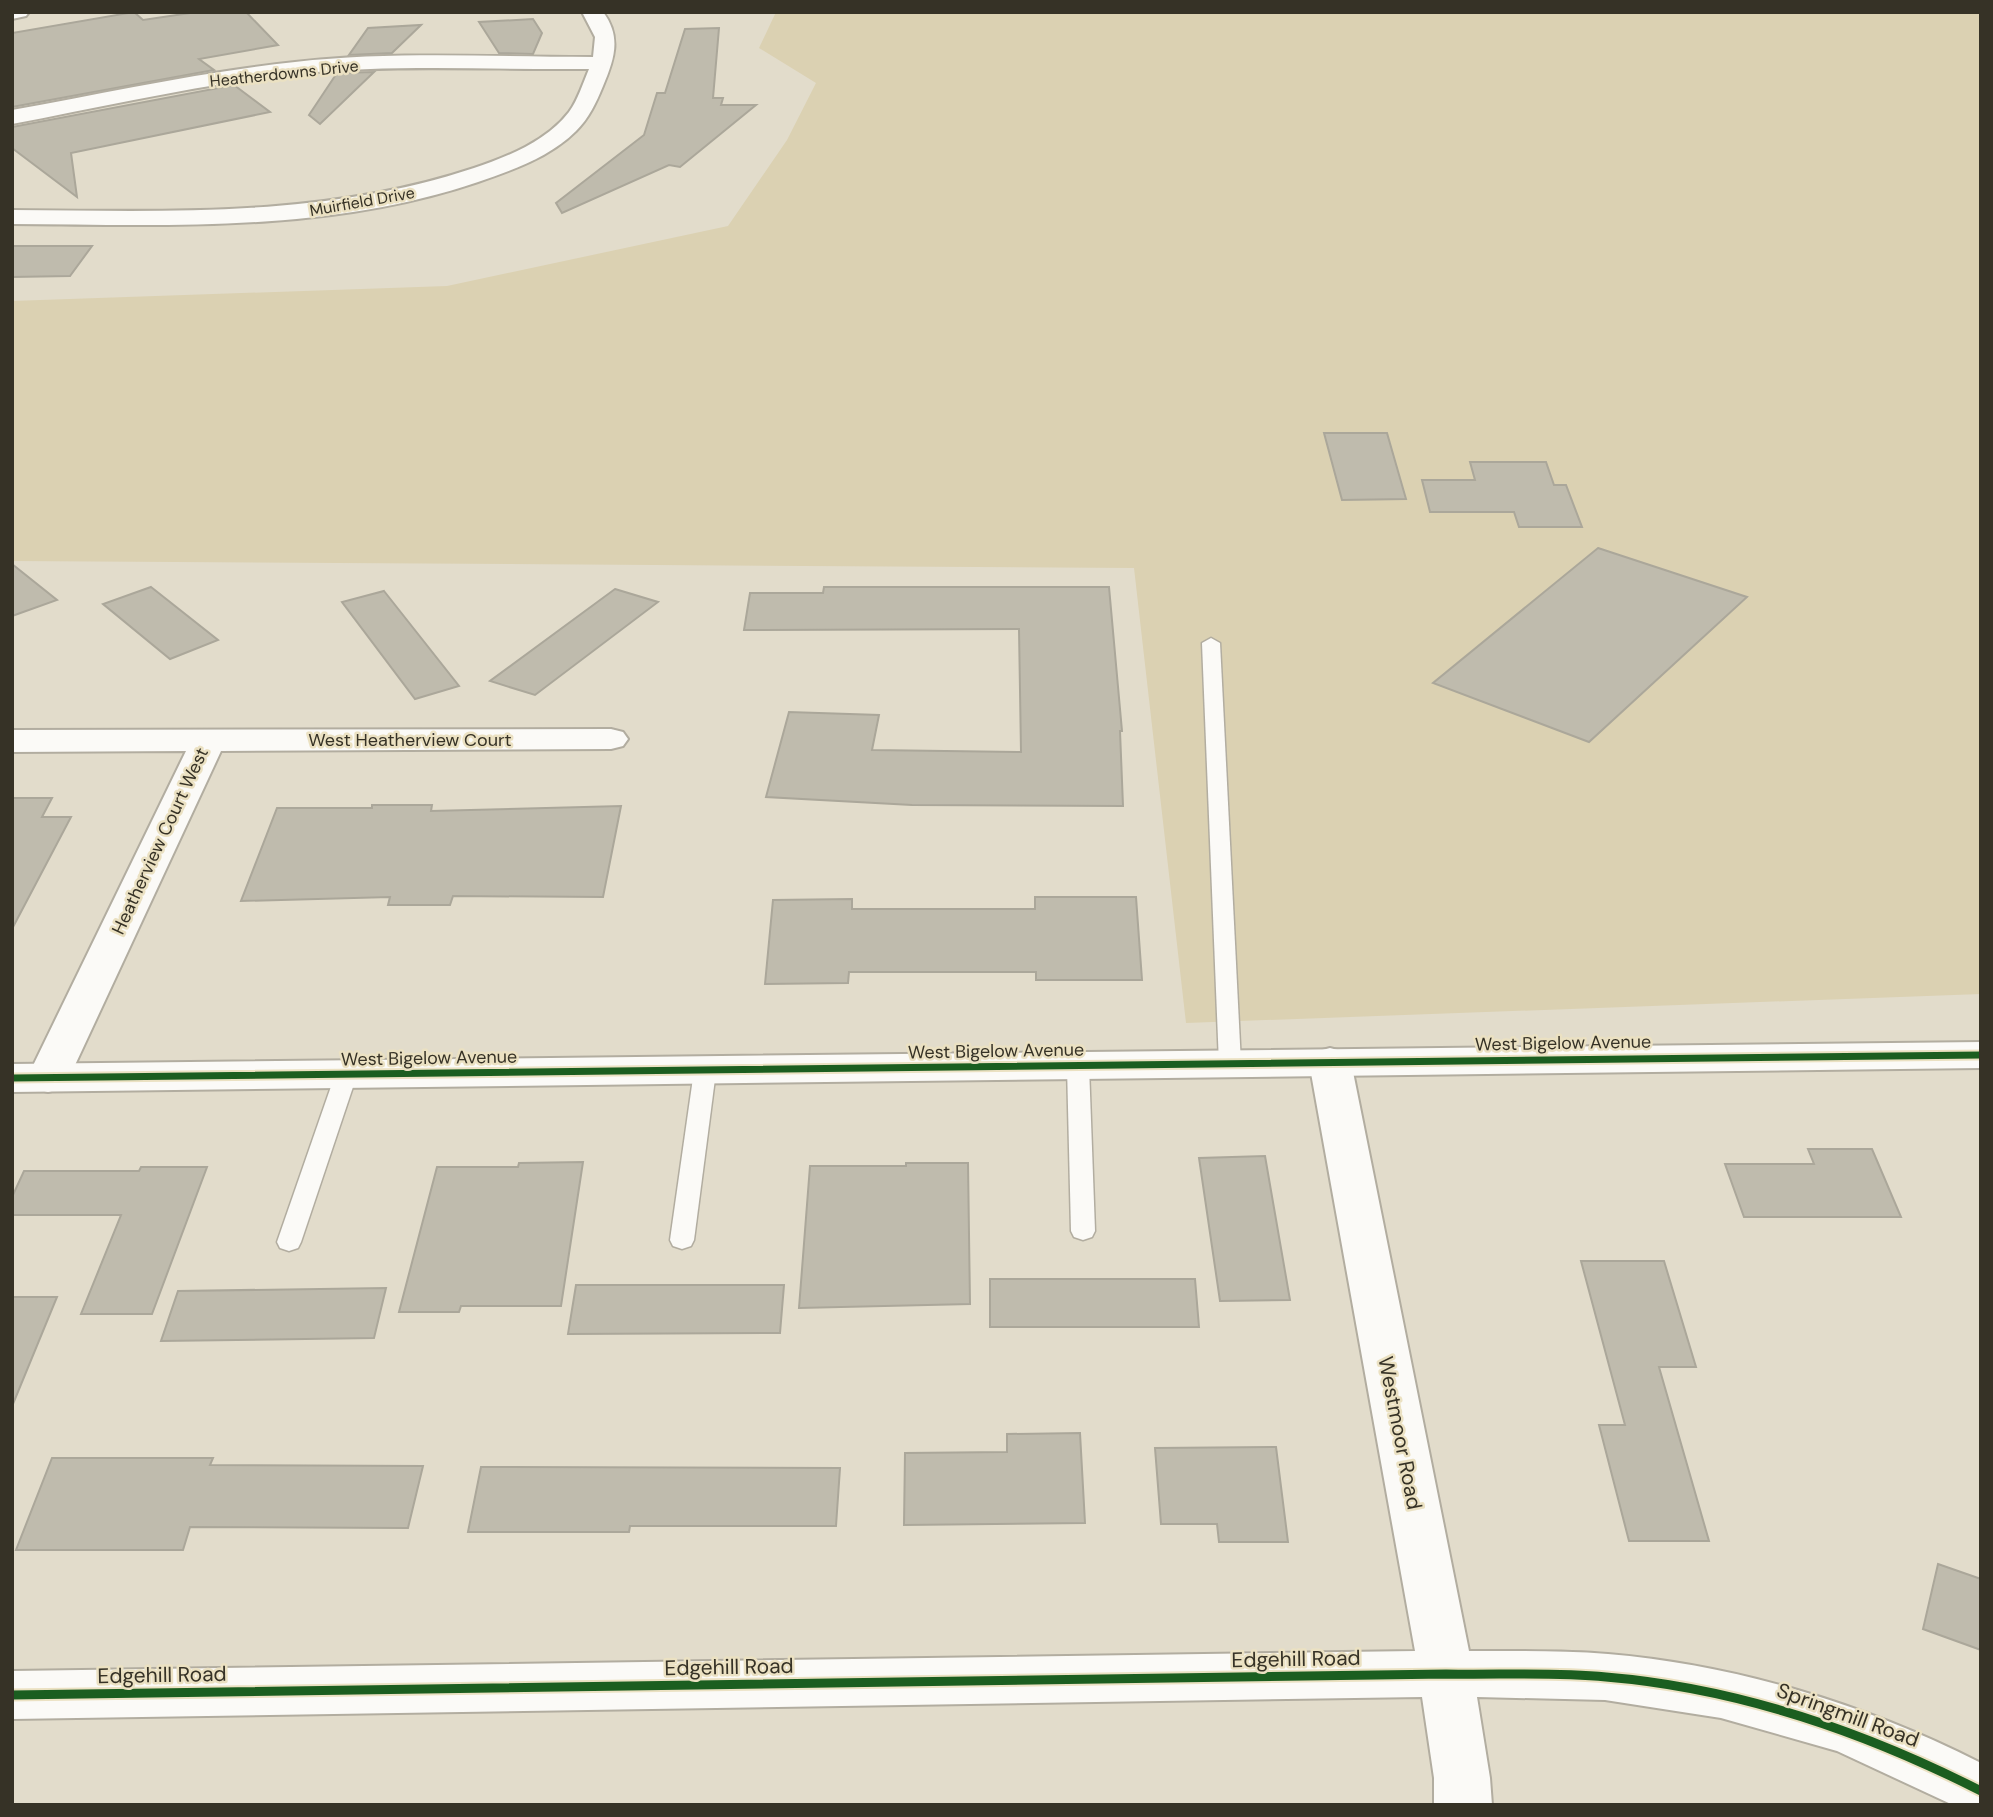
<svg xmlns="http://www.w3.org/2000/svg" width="1993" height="1817" font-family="'DM Sans',sans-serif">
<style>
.green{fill:#dbd1b2}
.building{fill:#bfbbad;stroke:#aba79a;stroke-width:2}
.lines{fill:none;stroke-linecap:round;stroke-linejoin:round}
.service-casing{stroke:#b2ada0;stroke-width:3}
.minor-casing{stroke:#b2ada0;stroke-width:4}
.tertiary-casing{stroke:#b2ada0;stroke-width:4}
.service{fill:#fbfaf7;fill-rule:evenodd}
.minor{fill:#fbfaf7;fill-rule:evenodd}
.tertiary{fill:#fbfaf7;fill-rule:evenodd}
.cycleway-far1-casing{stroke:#ebe1c2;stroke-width:11}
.cycleway-casing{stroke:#ebe1c2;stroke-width:13}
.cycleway-far1{stroke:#1b5e20;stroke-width:7}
.cycleway{stroke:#1b5e20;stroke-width:9}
.labels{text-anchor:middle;stroke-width:5;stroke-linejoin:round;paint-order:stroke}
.far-street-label{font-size:16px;fill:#363226;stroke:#ebe1c2}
.street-label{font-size:18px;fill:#363226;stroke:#ebe1c2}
.near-street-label{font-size:21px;fill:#363226;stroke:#ebe1c2}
</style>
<rect width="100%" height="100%" fill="#e2dccb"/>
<path class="green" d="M776 12H1981V994L1186 1023 1134 568 12 561V301L447 286 728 226 787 140 816 83 759 48Z"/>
<g class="building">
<path d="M134 12 143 20 197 12H246L278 45 199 59 214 70 12 107V33Z"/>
<path d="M533 19 542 33 533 54 499 53 479 22Z"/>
<path d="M421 25 392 53 349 55 368 28Z"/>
<path d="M719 28 713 98H723L721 105H756L680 167 669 165 562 213 556 203 644 135 657 93H665L685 29Z"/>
<path d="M374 72 320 124 309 115 337 73Z"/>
<path d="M234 85 270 112 71 153 77 197 12 148V127Z"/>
<path d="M12 246H92L70 276 12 277Z"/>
<path d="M1324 433H1387L1406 499 1342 500Z"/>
<path d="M1470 462H1546L1554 485H1566L1582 527H1519L1514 512H1430L1422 480H1475Z"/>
<path d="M1598 548 1747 597 1589 742 1433 683Z"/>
<path d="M12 564 57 600 12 616Z"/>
<path d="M151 587 218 640 170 659 103 604Z"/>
<path d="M824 587H1109L1122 731H1120L1123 806 912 805 766 797 789 712 879 715 872 750 1021 752 1019 629 744 630 750 593H823Z"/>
<path d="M615 589 658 602 535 695 490 681Z"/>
<path d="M384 591 459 686 415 699 342 602Z"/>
<path d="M12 798H52L42 817H71L12 929Z"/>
<path d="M372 805H432L431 811 621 806 603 897 453 896 450 905H388L390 897 241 901 277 808H372Z"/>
<path d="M1035 897H1136L1142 980H1036V972H849L848 983 765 984 773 900 852 899V909H1035Z"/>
<path d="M1808 1149H1872L1901 1217H1744L1725 1164H1814Z"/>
<path d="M1265 1156 1290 1300 1220 1301 1199 1158Z"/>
<path d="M583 1162 561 1306H461L459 1312H399L437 1167H518L519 1163Z"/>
<path d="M906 1163H968L970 1304 799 1308 810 1166H906Z"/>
<path d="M141 1167H207L152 1314H81L121 1215H12V1197L24 1171H139Z"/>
<path d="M1581 1261H1664L1696 1367H1659L1709 1541H1629L1599 1425H1625Z"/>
<path d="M990 1279H1195L1199 1327H990Z"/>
<path d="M576 1285H784L780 1333 568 1334Z"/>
<path d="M386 1288 374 1338 161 1341 178 1291Z"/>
<path d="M12 1297H57L13 1404H12Z"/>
<path d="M1080 1433 1085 1523 904 1525 905 1453 1007 1452V1434Z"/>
<path d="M1276 1447 1288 1542H1219L1217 1524H1161L1155 1448Z"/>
<path d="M52 1458H213L210 1465 423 1466 408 1528 190 1527 183 1550H16Z"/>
<path d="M481 1467 840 1468 836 1526H630L629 1532H468Z"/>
<path d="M1938 1564 1981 1579V1650L1923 1629Z"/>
</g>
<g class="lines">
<g class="service-casing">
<g id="service">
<path d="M1211 638 1220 643 1241 1064 1238 1069 1230 1071 1222 1069 1219 1064 1202 643Z"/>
<path d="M1078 1059 1086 1061 1089 1066 1095 1231 1092 1237 1083 1240 1074 1237 1071 1231 1067 1066 1070 1061Z"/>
<path d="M705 1064 713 1066 716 1071 694 1240 691 1246 682 1249 673 1246 670 1240 694 1071 697 1066Z"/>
<path d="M346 1067 354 1070 357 1075 301 1242 298 1248 289 1251 280 1248 277 1242 335 1075 338 1070Z"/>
</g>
</g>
<g class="minor-casing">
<g id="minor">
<path d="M12 12H29L26 16 12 19Z"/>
<path d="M582 12H603C622 37 614 60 603 86 596 103 589 118 576 131 550 157 513 170 478 182 328 233 169 225 12 224V210C168 211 324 218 474 168 507 157 547 141 569 112 578 100 583 83 589 69 492 70 392 64 296 74 201 84 106 106 12 124V110C106 93 200 72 295 62 393 51 495 57 593 57L595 37Z"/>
<path d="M611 729 623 732 628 739 623 746 611 749 221 751 69 1078 63 1088 48 1092 33 1088 27 1078 186 751 12 752V730Z"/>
<path d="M1330 1048 1345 1052 1351 1062 1469 1651C1515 1651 1562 1650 1608 1654 1737 1665 1865 1704 1981 1763V1805H1953L1837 1751 1721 1718 1605 1700 1477 1697 1490 1778 1492 1805H1434V1778L1422 1697 12 1719V1671L1415 1651 1309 1062 1315 1052Z"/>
</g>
</g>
<g class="tertiary-casing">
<path id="tertiary" d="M1981 1042V1068L12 1092V1064Z"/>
</g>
<use href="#service" class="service"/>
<use href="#minor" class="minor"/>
<use href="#tertiary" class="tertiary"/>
<g class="cycleway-far1-casing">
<path id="cycleway-far1" d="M12 1078 1981 1055"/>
</g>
<g class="cycleway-casing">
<path id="cycleway" d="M12 1695 1446 1674C1499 1675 1553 1672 1606 1677 1739 1688 1863 1731 1981 1791"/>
</g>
<use href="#cycleway-far1" class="cycleway-far1"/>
<use href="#cycleway" class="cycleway"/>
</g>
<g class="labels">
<g class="far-street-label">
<text transform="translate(284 73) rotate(-6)" y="6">Heatherdowns Drive</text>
<text transform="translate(362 201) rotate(-10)" y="6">Muirfield Drive</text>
</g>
<g class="street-label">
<text x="410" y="746">West Heatherview Court</text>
<text transform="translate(160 841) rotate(-65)" y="6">Heatherview Court West</text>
<text transform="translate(1563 1043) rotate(-1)" y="6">West Bigelow Avenue</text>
<text transform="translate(996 1051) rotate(-1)" y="6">West Bigelow Avenue</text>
<text transform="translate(429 1058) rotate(-1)" y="6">West Bigelow Avenue</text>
</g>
<g class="near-street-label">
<text transform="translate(1400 1433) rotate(79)" y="7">Westmoor Road</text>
<text transform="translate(1296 1659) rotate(-1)" y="7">Edgehill Road</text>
<text transform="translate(729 1667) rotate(-1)" y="7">Edgehill Road</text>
<text transform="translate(162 1675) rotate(-1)" y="7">Edgehill Road</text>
<text transform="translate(1848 1715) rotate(20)" y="7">Springmill Road</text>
</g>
</g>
<rect width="1993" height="1817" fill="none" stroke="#363226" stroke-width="28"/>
</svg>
